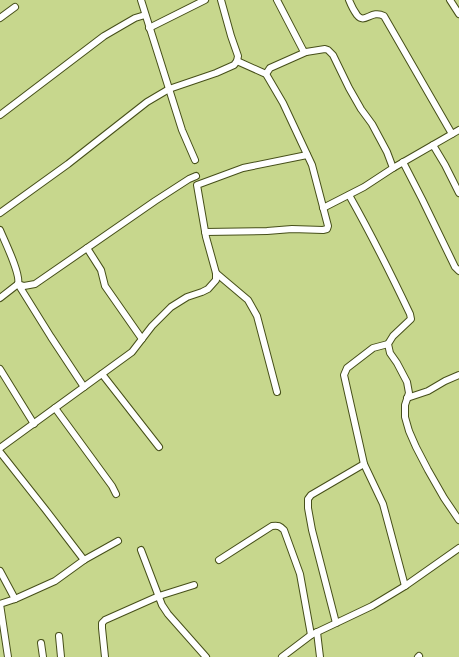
<svg xmlns="http://www.w3.org/2000/svg" width="459" height="657" font-family="'Sofia Sans Condensed',sans-serif">
<style>
.lines{fill:none;stroke-linecap:round;stroke-linejoin:round}
.minor-casing{stroke:#464f19;stroke-width:8}
.minor{stroke:#fff;stroke-width:6}
</style>
<rect width="100%" height="100%" fill="#c7d78d"/>
<g class="lines">
<g class="minor-casing">
<g id="minor">
<path d="M141 0 182 130 195 160"/>
<path d="M277 0 304 52H306L325 49 328 50 333 55 349 88 361 109 372 124 387 152 393 168"/>
<path d="M349 0C351 5 354 11 357 15 365 25 371 9 384 16L452 134"/>
<path d="M450 0 459 14"/>
<path d="M0 18 15 7"/>
<path d="M149 28 205 0"/>
<path d="M266 74 270 68 306 52"/>
<path d="M0 115 104 36 135 18 145 15"/>
<path d="M433 145 445 165 459 193"/>
<path d="M403 162 422 199 455 267 459 271"/>
<path d="M349 195C371 234 391 274 410 314L411 319 393 336 388 344 390 353 397 363 407 382 409 393 405 405V417L409 431 416 447 428 470 444 498 459 520"/>
<path d="M323 208 364 187 393 168 459 130"/>
<path d="M0 213 68 164 147 102 169 89 216 73 234 65 237 61 238 56 231 36 221 0"/>
<path d="M0 230C4 240 21 274 18 284L0 298"/>
<path d="M205 232 267 231 292 229 323 230 327 229 328 226 312 165 283 103 266 74 237 61"/>
<path d="M87 248 101 270 105 286 142 339"/>
<path d="M216 273 248 300 257 316 277 392"/>
<path d="M18 284 24 286 35 284 155 201 189 179 196 176"/>
<path d="M18 284 51 337 84 387"/>
<path d="M388 344 373 348 347 368 344 375 364 464 383 504 405 586"/>
<path d="M0 369 34 424"/>
<path d="M102 374 159 447"/>
<path d="M407 398 428 391 445 381 459 375"/>
<path d="M55 408 112 486 116 494"/>
<path d="M0 448 132 352 152 326 171 307 187 297 202 292 208 289 216 280V273L206 237 197 185 243 168 307 155"/>
<path d="M0 452 45 509 84 560"/>
<path d="M141 550 162 605 168 614 206 657"/>
<path d="M219 560 272 526C278 525 280 526 284 530L300 574 311 635"/>
<path d="M0 571 15 599"/>
<path d="M336 623 312 530 308 508V499L311 495 364 464"/>
<path d="M317 632 320 657"/>
<path d="M59 636 61 657"/>
<path d="M41 643 43 657"/>
<path d="M8 657 0 604 15 599 55 581 84 560 118 541"/>
<path d="M105 657 102 628V623L105 620 159 596 194 585"/>
<path d="M282 657 311 635 372 606 405 586 459 548"/>
<path d="M418 657 419 656"/>
</g>
</g>
<use href="#minor" class="minor"/>
</g>
</svg>
